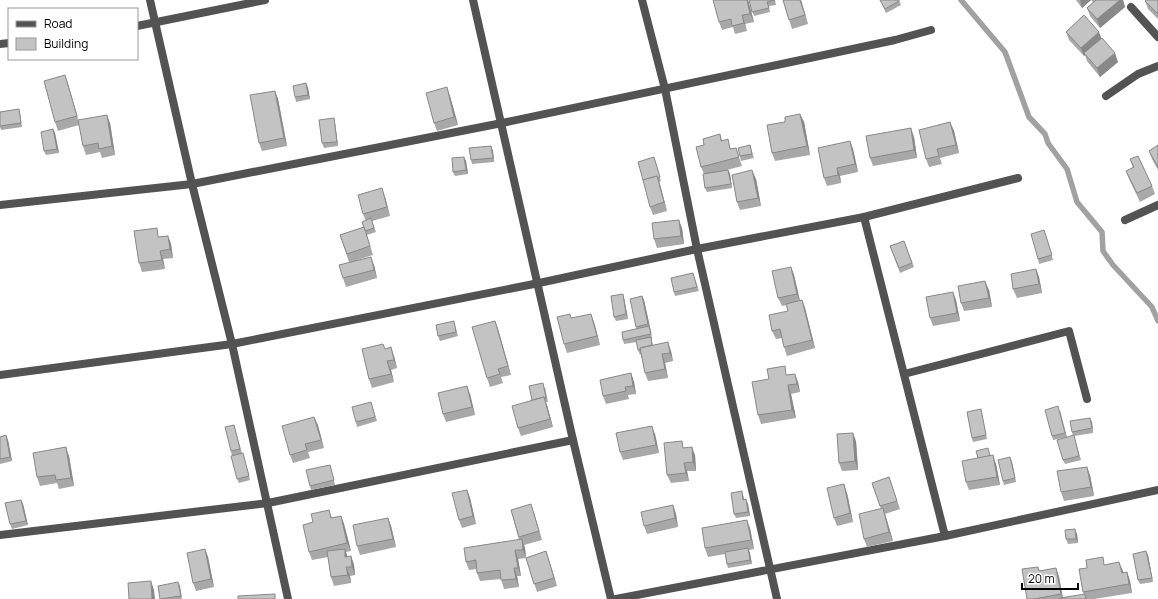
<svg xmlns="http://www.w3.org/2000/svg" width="1158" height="599" font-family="Manrope,sans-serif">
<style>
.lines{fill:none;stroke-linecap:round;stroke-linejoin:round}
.stream{stroke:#a1a1a1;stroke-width:5.5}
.service{stroke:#535353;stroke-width:8}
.minor{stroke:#535353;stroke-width:8}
.wall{fill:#a8a8a8}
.shaded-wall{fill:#888}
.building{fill:#c3c3c3;stroke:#888}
</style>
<rect width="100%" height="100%" fill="#fff"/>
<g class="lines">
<path class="stream" d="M961 0 1005 52 1029 117 1045 134 1048 143 1067 169 1077 202 1102 232 1103 251 1113 265 1152 307 1158 321"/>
<g class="service">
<path d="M1131 7 1158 37"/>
<path d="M904 374 1069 331 1087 399"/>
</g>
<g class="minor">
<path d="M150 0 192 184 232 344 288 599"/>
<path d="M473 0 573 440 611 599"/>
<path d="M642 0 665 89 697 249 777 599"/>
<path d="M137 26 265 0"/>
<path d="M0 44 9 43"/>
<path d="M1106 96 1138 74 1158 66"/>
<path d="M0 205 192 184 502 123 895 40 931 30"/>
<path d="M864 217 945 536"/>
<path d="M1125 220 1158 205"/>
<path d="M0 375 232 344 539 283 697 249 864 217 1018 178"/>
<path d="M0 535 268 503 573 440"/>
<path d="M616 599 945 536 1158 490"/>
</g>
</g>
<g class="wall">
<path d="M748 0 754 22 745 24 747 31 735 34 733 27 722 30 719 22Z"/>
<path d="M749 0H775L776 5 769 6 770 12 754 16Z"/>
<path d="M783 0H801L808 24 792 29Z"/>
<path d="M880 0H899L901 5 886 13Z"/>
<path d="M1076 0H1091L1082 8Z"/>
<path d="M1091 0H1123L1125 7 1100 28 1090 16 1087 8 1093 2Z"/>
<path d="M1158 0V19L1148 9 1145 1Z"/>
<path d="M1066 32 1101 39 1118 62 1100 77 1087 61 1085 55 1084 56 1069 40Z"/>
<path d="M65 75 68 84 78 120 110 123 115 155 102 158 100 152 86 155 83 146 79 125 58 131 55 122Z"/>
<path d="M306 83 308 88 310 99 296 102 295 97Z"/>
<path d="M275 91 278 99 287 146 262 151 259 143Z"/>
<path d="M450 96 458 125 437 131 434 123Z"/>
<path d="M19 109 20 113 22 127 1 130 0 127V112Z"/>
<path d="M800 114 804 122 810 155 775 161 772 153 785 122Z"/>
<path d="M334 118 335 123 338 146 324 148 322 143Z"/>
<path d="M950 122 954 131 959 153 940 158 942 164 929 167 926 159Z"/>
<path d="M53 129 55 133 59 153 46 155 44 151Z"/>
<path d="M720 134 722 141 731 149 736 148 742 166 723 171 728 170 730 174 732 188 707 192 705 188 704 174 701 167 704 145Z"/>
<path d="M914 137 917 158 873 166 870 158Z"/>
<path d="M850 141 853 149 858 172 840 176 841 183 827 186 824 178Z"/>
<path d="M750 145 754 158 741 161 740 156Z"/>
<path d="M1158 145V170L1152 159 1149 151Z"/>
<path d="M491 146 493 151 494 162 472 164 471 160Z"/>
<path d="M654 157 661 181 659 182 667 211 653 215 650 207Z"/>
<path d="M1130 159 1152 186 1155 194 1140 202 1129 179 1126 171 1133 168Z"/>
<path d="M466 161 468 174 455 176 453 172Z"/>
<path d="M756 179 761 206 740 210 737 202Z"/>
<path d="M385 197 390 216 372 221 376 232 367 235 373 255 357 260 374 265 377 278 346 287 343 278 349 262 340 235 364 227 366 221 363 214Z"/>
<path d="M682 228 684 244 657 248 654 239Z"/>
<path d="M1046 235 1053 260 1039 264 1038 259Z"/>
<path d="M168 236 171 244 173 258 163 259 165 269 142 272 139 263 160 237Z"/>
<path d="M904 241 914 267 900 273 890 246Z"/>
<path d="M791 267 794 275 800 300H802L805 308 815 348 787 356 784 347 782 338 776 339 772 331 788 311 787 305 782 306 778 298Z"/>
<path d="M1036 269 1039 277 1042 293 1017 298 1013 289Z"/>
<path d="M693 273 699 291 675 296 674 292Z"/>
<path d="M989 290 992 307 964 311 961 303Z"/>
<path d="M642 296 644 300 651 331 652 339H651L653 345 671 351 673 361 665 363 668 378 648 381 645 373 641 354 640 355 638 350 637 342 624 344 623 340 637 329 636 327Z"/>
<path d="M624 298 628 319 616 321 614 317Z"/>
<path d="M956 300 960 321 933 326 930 318Z"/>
<path d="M495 321 498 329 511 375 501 377 503 383 490 387 487 378Z"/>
<path d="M594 322 600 345 567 353 564 344Z"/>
<path d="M455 325 458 336 440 341 438 336Z"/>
<path d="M385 349 394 356 397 368 391 370 394 382 372 388 369 379Z"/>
<path d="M631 373 634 382 636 394 628 395 629 399 606 404 603 396Z"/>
<path d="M788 375 798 382 800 392 791 394 796 418 761 424 758 415 769 379Z"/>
<path d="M545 387 548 402H546L553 427 521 436 518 428 532 400Z"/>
<path d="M470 394 475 415 446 422 443 414Z"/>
<path d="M371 402 377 421 357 427 356 422Z"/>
<path d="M981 409 987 439 973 442 972 438Z"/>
<path d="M1060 410 1067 437 1053 440 1052 436Z"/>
<path d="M314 417 324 448 308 452 310 458 293 463 290 455Z"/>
<path d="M1092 422 1093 433 1074 436 1081 460 1065 464 1063 460 1073 436 1072 432Z"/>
<path d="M234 425 242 453 232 456 231 451Z"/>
<path d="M655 434 659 453 623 460 620 452Z"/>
<path d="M0 437 8 440 12 461 0 464Z"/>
<path d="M856 441 858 470 842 471 839 463Z"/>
<path d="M685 447 695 455 696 471H687L689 481 671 483 667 475Z"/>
<path d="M243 453 250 480 239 483 237 479Z"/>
<path d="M990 453V456L996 464 1000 485 969 490 966 482 978 458Z"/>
<path d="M69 456 74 486 59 489 57 483 40 486 37 477Z"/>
<path d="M1012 462 1016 482 1004 485 1003 481Z"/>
<path d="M330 465 335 485 311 490 310 486Z"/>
<path d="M1090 475 1094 496 1064 501 1061 492Z"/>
<path d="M889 477 900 509 885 514 893 541 867 547 864 539 881 509 872 483Z"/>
<path d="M467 490 470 498 476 524 462 528 459 520Z"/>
<path d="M847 493 853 522 837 526 834 518Z"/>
<path d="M744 495V500L748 504 750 516 736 518 734 514Z"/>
<path d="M23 504 28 525 12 529 10 524Z"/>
<path d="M531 504 542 540 524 545 525 548 526 558 546 551 557 586 537 592 526 558 518 559 521 576H517L519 587 504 589 501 579 480 581 477 573V569L469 570 466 562 519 540 511 510Z"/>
<path d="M673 505 676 514 678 527 647 534 644 526Z"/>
<path d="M329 510 332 518 341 516 344 524 351 551 346 552 347 557 351 556 354 565 355 575 350 576 351 583 334 586 331 577 328 557 312 560 309 552 313 522Z"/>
<path d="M388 518 391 526 396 547 360 555 357 546Z"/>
<path d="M750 528 754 549 749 550 752 564 728 568 727 564 725 554 708 557 705 548Z"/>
<path d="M1077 534 1078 543 1068 544 1066 539Z"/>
<path d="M205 549 208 557 214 587 196 591 193 583Z"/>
<path d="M1148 555 1153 582 1140 584 1138 580Z"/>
<path d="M1105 565 1123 571V573L1127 572 1130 581 1132 593 1094 599H1027L1039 571 1056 568 1059 577 1063 598 1084 595 1083 592Z"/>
<path d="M178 582 182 599H160Z"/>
</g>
<g class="shaded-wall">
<path d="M747 0H748L754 22 750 14Z"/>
<path d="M800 0H801L808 24Z"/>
<path d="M1080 0H1091L1082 8Z"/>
<path d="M1120 0H1123L1125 7 1100 28 1097 19Z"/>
<path d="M742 15 745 24 747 31 744 23Z"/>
<path d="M1099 32 1102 40 1084 53 1085 55 1084 56 1081 48Z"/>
<path d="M1115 53 1118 62 1100 77 1097 68Z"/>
<path d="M65 75 68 84 80 125 77 116Z"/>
<path d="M306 83 308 88 310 99 308 95Z"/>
<path d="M447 87 450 96 458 125 454 117Z"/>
<path d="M275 91 278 99 287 146 284 138Z"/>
<path d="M800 114 804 122 810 155 807 146Z"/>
<path d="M107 115 110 123 115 155 112 146Z"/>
<path d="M334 118 335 123 338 146 337 142Z"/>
<path d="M950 122 954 131 959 153 956 145Z"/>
<path d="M911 128 914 137 917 158 914 150Z"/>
<path d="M53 129 55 133 59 153 57 149Z"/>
<path d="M850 141 853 149 858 172 855 164Z"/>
<path d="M491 146 493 151 494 162 493 158Z"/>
<path d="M464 157 466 161 468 174 466 170Z"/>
<path d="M837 168 840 176 841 183 838 175Z"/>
<path d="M728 170 730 174 732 188 731 184Z"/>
<path d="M752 170 756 179 761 206 758 198Z"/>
<path d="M657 176 660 184 667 211 664 202Z"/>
<path d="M382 188 385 197 390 216 387 207Z"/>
<path d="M679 220 682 228 684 244 681 236Z"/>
<path d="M168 236 171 244 173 258 170 249Z"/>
<path d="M160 251 163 259 165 269 162 260Z"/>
<path d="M371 257 374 265 377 278 374 270Z"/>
<path d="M791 267 794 275 800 302 797 294Z"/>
<path d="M1036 269 1039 277 1042 293 1039 284Z"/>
<path d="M985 281 989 290 992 307 989 298Z"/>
<path d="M953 292 956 300 960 321 957 313Z"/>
<path d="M623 294 624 298 628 319 626 314Z"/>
<path d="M642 296 644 300 650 328 648 324Z"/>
<path d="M802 300 805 308 815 348 812 340Z"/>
<path d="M591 314 594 322 600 345 597 336Z"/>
<path d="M495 321 498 329 511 375 508 366Z"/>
<path d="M668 342 671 351 673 361 670 353Z"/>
<path d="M391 347 394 356 397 368 394 360Z"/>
<path d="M662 354 665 363 668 378 665 369Z"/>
<path d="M387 361 391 370 394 382 391 374Z"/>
<path d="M631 373 634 382 636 394 633 386Z"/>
<path d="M795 374 798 382 800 392 797 384Z"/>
<path d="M788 385 791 394 796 418 792 410Z"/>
<path d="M467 386 470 394 475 415 472 407Z"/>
<path d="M544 397 547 405 553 427 550 419Z"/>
<path d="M314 417 318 425 324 448 321 440Z"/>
<path d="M1090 418 1092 422 1093 433Z"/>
<path d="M652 426 655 434 659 453 656 445Z"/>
<path d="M853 433 856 441 858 470 855 461Z"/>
<path d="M6 435 8 440 12 461 10 457Z"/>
<path d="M66 447 69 456 74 486 71 478Z"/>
<path d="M692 447 695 455 696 471 693 462Z"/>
<path d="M993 455 996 464 1000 485 997 477Z"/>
<path d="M1010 457 1012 462 1016 482 1015 478Z"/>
<path d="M684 463 687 471 689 481 686 473Z"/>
<path d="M1087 467 1090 475 1094 496 1091 487Z"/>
<path d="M844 484 847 493 853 522 850 513Z"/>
<path d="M467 490 470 498 476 524 473 516Z"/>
<path d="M746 499 748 504 750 516 748 512Z"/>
<path d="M21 500 23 504 28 525 26 521Z"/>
<path d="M531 504 534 513 542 540 539 531Z"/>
<path d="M673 505 676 514 678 527 675 518Z"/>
<path d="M883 508 886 517 893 541 889 532Z"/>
<path d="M341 516 344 524 351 551 347 543Z"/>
<path d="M388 518 391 526 396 547 393 539Z"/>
<path d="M747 520 750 528 754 549 751 540Z"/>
<path d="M1075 529 1077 534 1078 543 1076 539Z"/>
<path d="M522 539 525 548 526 558 523 550Z"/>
<path d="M748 548 750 553 752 564 750 560Z"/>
<path d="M205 549 208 557 214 587 211 579Z"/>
<path d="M345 549 348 558 345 557Z"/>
<path d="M515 550 518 559 521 576 518 568Z"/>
<path d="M546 551 549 560 557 586 554 578Z"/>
<path d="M1146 551 1148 555 1153 582 1152 578Z"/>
<path d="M351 556 354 565 355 575 352 567Z"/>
<path d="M1119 562 1123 571 1125 582 1122 573Z"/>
<path d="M346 567 350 576 351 583 348 575Z"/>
<path d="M514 568 517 576 519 587 516 579Z"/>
<path d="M1056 568 1059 577 1063 599 1061 594Z"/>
<path d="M1127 572 1130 581 1132 593 1129 584Z"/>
<path d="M151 581 154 590 155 599H152Z"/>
<path d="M178 582 180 586 182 599 181 596Z"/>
</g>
<g class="building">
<path d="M713 0H747L750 14 742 15 744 23 732 26 731 19 719 22Z"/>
<path d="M749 0H775L767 2 769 8 752 12Z"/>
<path d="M783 0H800L805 15 789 20Z"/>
<path d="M880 0H899V1L885 9Z"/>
<path d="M1096 0H1120L1097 19 1087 8Z"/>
<path d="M1146 0H1158V11L1157 13 1145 1Z"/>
<path d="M1084 15 1099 32 1081 48 1066 32Z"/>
<path d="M1102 38 1115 53 1097 68 1084 53Z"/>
<path d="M65 75 77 116 55 122 44 81Z"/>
<path d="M306 83 308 95 295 97 293 86Z"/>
<path d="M447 87 454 117 434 123 426 93Z"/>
<path d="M275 91 284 138 259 143 250 95Z"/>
<path d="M19 109 21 123 0 126V112Z"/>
<path d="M800 114 807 146 772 153 767 125 785 122V117Z"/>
<path d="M107 115 112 146 99 149 98 143 83 146 78 120Z"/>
<path d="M334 118 337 142 322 143 319 120Z"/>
<path d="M950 122 956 145 937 149 939 156 926 159 919 130Z"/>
<path d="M911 128 914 150 870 158 866 136Z"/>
<path d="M53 129 57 149 44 151 41 132Z"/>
<path d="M720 134 721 141 728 139 730 149 736 148 739 157 701 167 696 147 704 145 703 139Z"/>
<path d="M850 141 855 164 837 168 838 175 824 178 818 148Z"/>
<path d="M750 145 752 154 740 156 738 148Z"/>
<path d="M1158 145V167L1149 151Z"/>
<path d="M491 146 493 158 471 160 469 148Z"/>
<path d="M1138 156 1152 186 1137 193 1126 171 1134 167 1130 159Z"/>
<path d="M464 157 466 170 453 172 452 158Z"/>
<path d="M654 157 660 177 657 178V176L643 180 638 162Z"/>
<path d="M728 170 731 184 705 188 703 174Z"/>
<path d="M752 170 758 198 737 202 732 175Z"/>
<path d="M657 176 664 202 650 207 643 180Z"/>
<path d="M382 188 387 207 363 214 358 195Z"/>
<path d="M371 218 374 228 365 231 362 222Z"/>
<path d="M679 220 681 236 654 239 652 223Z"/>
<path d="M364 227 370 246 347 254 340 235Z"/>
<path d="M157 228 158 237 168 236 170 249 160 251 162 260 139 263 134 231Z"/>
<path d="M1044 230 1052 255 1038 259 1031 234Z"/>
<path d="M904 241 912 263 899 268 890 246Z"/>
<path d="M371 257 374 270 343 278 339 265Z"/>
<path d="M791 267 797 294 778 298 772 271Z"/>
<path d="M1036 269 1039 284 1013 289 1011 274Z"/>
<path d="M693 273 697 287 674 292 671 278Z"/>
<path d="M985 281 989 298 961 303 958 286Z"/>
<path d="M953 292 957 313 930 318 926 297Z"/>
<path d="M623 294 626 314 614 317 611 296Z"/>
<path d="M642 296 648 324 636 327 630 299Z"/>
<path d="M802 300 812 340 784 347 780 329 772 331 769 315 788 311 786 304Z"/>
<path d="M570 314 571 318 591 314 597 336 564 344 557 317Z"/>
<path d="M454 321 456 332 438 336 436 325Z"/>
<path d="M495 321 508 366 498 369 500 374 487 378 472 327Z"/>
<path d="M649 326 651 334 623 340 622 332Z"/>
<path d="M651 337 652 345 640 348 641 350H638L636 340Z"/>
<path d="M668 342 670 353 662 354 665 369 645 373 640 348Z"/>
<path d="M383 344 385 349 391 347 394 360 387 361 391 374 369 379 362 349Z"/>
<path d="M785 366 786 375 795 374 797 384 788 385 792 410 758 415 752 382 769 379 767 369Z"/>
<path d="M631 373 633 386 625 387 626 391 603 396 600 380Z"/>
<path d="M543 383 546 398H544V397L532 400 529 386Z"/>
<path d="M467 386 472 407 443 414 438 393Z"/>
<path d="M544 397 550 419 518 428 512 406Z"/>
<path d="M371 402 375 417 356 422 352 407Z"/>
<path d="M1058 406 1065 433 1052 436 1045 410Z"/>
<path d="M981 409 986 435 972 438 967 412Z"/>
<path d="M314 417 321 440 305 444 307 450 290 455 282 426Z"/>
<path d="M1090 418 1092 428 1072 432 1070 421Z"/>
<path d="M234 425 240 449 231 451 225 427Z"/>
<path d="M652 426 656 445 620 452 616 433Z"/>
<path d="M853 433 855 461 839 463 837 434Z"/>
<path d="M6 435 10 457 0 459V437Z"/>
<path d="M1074 435 1079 456 1063 460 1057 440Z"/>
<path d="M682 441 683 448 692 447 693 462 684 463 686 473 667 475 664 443Z"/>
<path d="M66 447 71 478 56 480 55 475 37 477 33 453Z"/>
<path d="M988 448 990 456 978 458 976 451Z"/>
<path d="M243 453 249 476 237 479 231 456Z"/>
<path d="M993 455 997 477 966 482 962 461Z"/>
<path d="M1010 457 1015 478 1003 481 998 460Z"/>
<path d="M330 465 334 480 310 486 306 470Z"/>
<path d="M1087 467 1091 487 1061 492 1057 471Z"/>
<path d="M889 477 897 501 880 506 872 483Z"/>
<path d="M844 484 850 513 834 518 827 488Z"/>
<path d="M467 490 473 516 459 520 452 493Z"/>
<path d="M742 491 743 500 746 499 748 512 734 514 731 493Z"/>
<path d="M21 500 26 521 10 524 5 503Z"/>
<path d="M531 504 539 531 519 537 511 510Z"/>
<path d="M673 505 675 518 644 526 641 512Z"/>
<path d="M883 508 889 532 864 539 859 514Z"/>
<path d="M329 510 331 518 341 516 347 543 309 552 303 525 313 522 311 514Z"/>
<path d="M388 518 393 539 357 546 353 525Z"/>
<path d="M747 520 751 540 705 548 702 528Z"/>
<path d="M1075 529 1076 539H1066L1065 530Z"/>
<path d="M522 539 523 550H515L518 568H514L516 579 501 580 500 570 477 573 476 560 466 562 464 548Z"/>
<path d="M748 548 750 560 727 564 725 552Z"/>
<path d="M205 549 211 579 193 583 187 553Z"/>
<path d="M345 549V557L351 556 352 567H346L348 575 331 577 327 551Z"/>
<path d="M546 551 554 578 534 584 526 558Z"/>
<path d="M1146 551 1152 578 1138 580 1133 554Z"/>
<path d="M1103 557 1104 565 1119 562 1122 573 1127 572 1129 584 1083 592 1079 569 1087 568 1086 560Z"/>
<path d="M1038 567 1039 571 1056 568 1061 594 1034 599H1027L1022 569Z"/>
<path d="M151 581 152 599H129L128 583Z"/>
<path d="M178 582 181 596 160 599 158 586Z"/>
<path d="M275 594V599H238V596Z"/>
<path d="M1085 594 1086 599H1060V598Z"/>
</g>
<rect x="8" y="8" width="130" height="52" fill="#ffffff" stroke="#999999"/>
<rect x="16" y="21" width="20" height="6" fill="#535353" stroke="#999999"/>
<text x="44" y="28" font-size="12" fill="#000000">Road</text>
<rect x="16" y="38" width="20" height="12" fill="#c3c3c3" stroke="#999999"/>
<text x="44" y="48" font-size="12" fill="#000000">Building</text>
<path d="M1022 583v6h56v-6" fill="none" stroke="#000000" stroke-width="2"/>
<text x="1028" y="583" font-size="12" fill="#000000" stroke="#ffffff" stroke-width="3" paint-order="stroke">20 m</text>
</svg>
